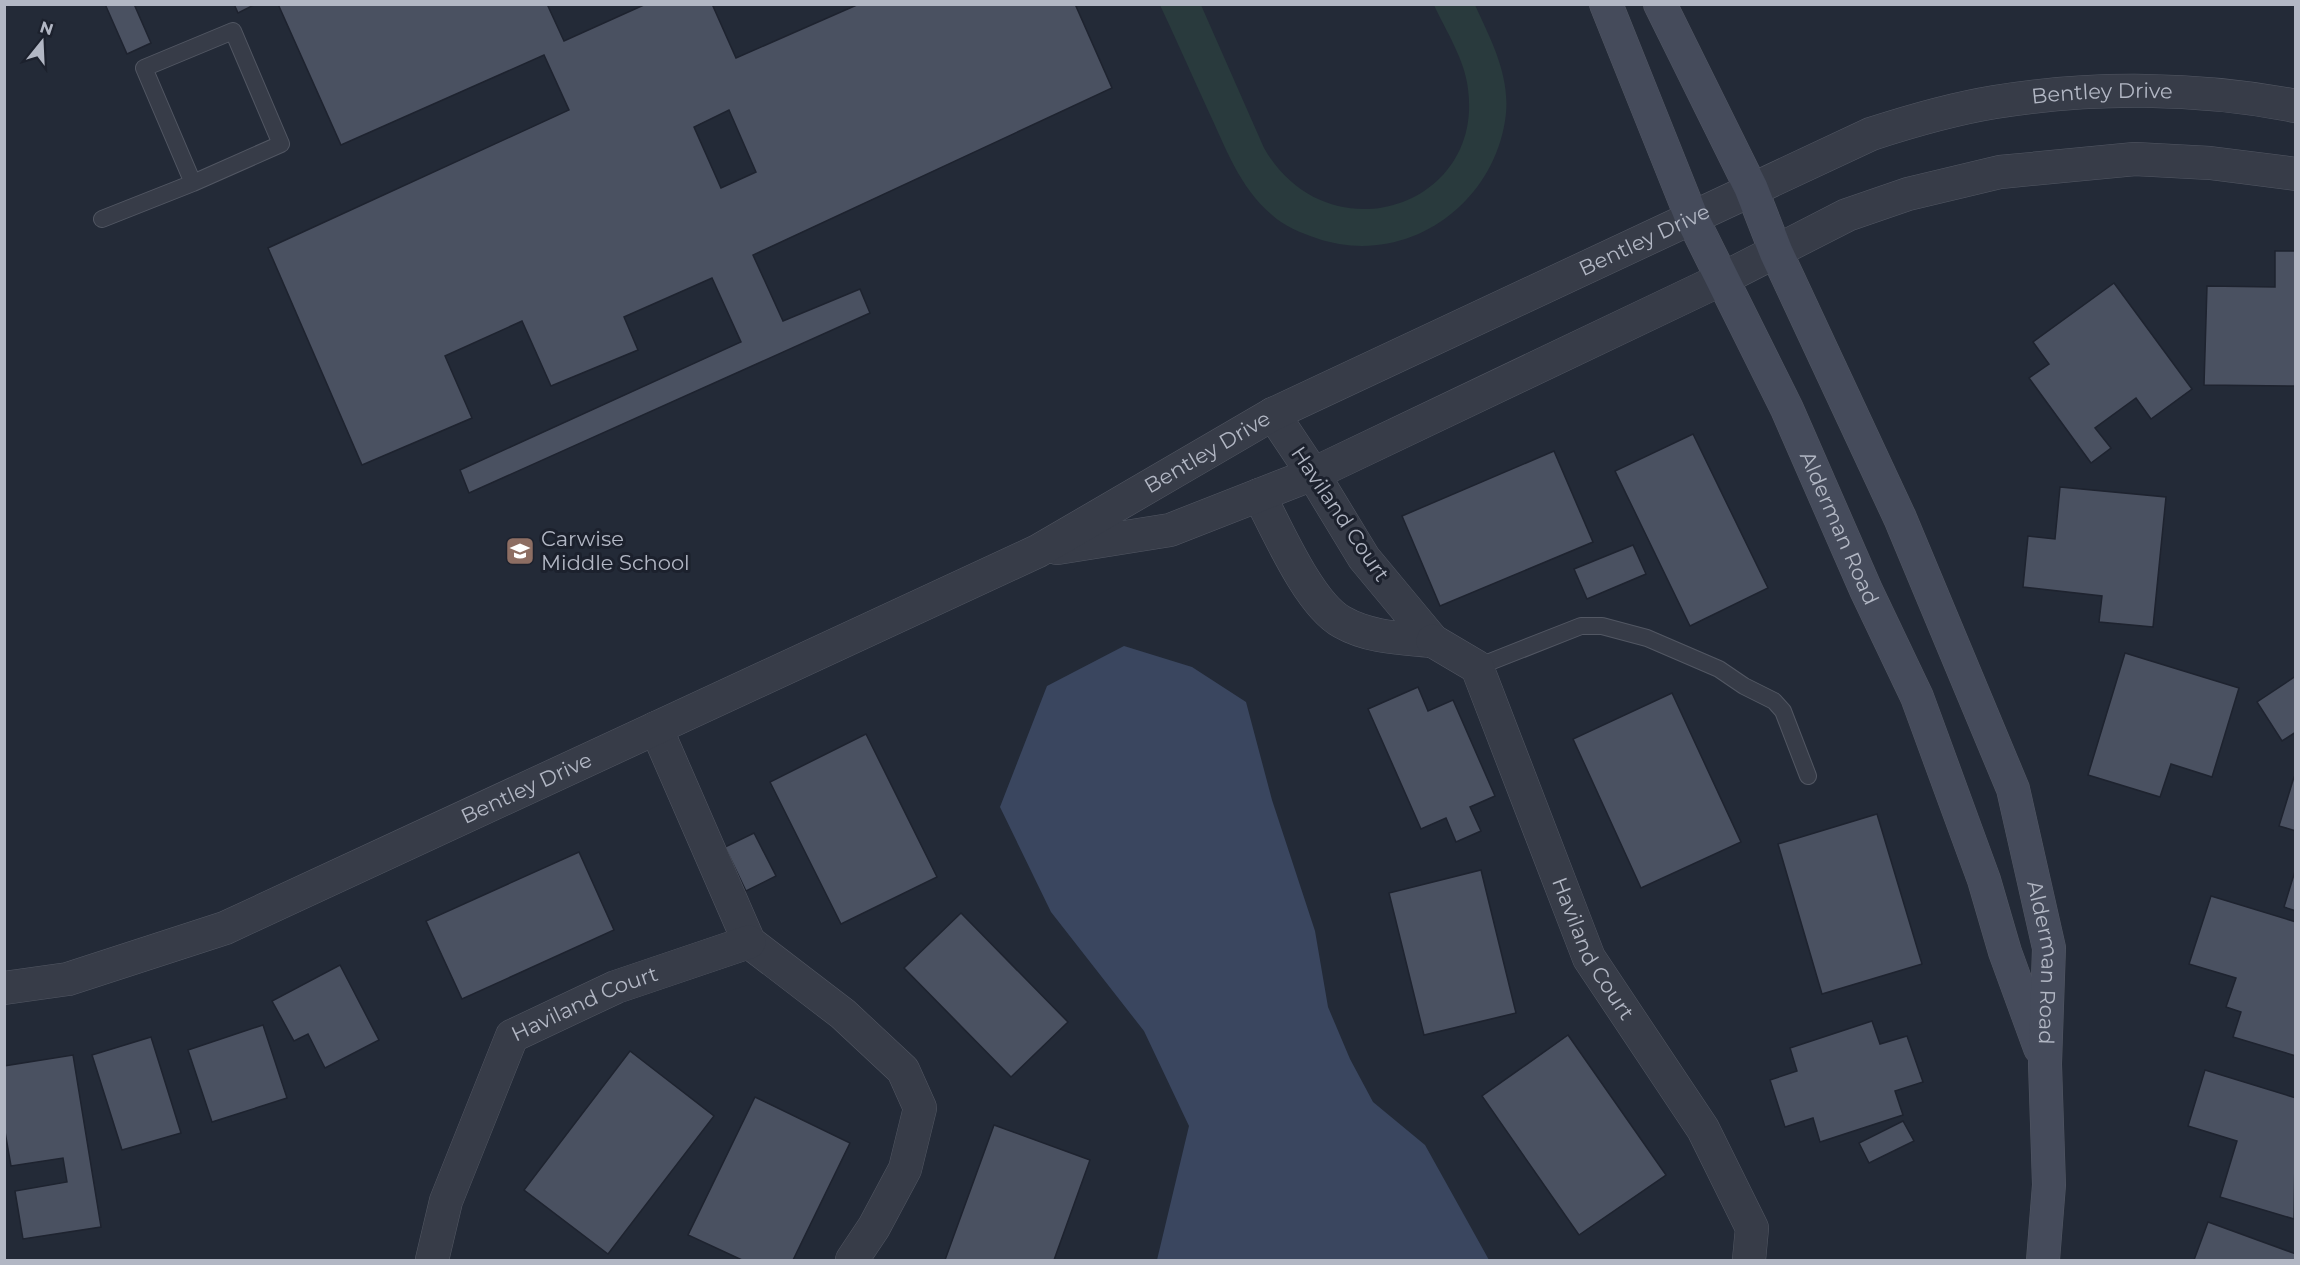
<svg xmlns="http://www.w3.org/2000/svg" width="2300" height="1265" font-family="Montserrat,sans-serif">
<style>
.green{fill:#293a3d}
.water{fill:#3a465f}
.building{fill:#4a5161;stroke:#1e232f;stroke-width:1.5;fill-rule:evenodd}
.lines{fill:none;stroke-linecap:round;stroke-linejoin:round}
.lane-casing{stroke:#525763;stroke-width:18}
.street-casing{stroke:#525763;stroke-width:34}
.secondary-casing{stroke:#525763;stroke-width:34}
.lane{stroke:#373c48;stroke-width:16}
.street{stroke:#373c48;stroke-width:33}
.secondary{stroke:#454b5b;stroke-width:33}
.labels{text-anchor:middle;stroke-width:6;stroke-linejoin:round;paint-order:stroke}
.street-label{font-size:21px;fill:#b2b7c4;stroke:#1c212d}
.poi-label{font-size:21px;fill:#b2b7c4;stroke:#1c212d;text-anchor:start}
</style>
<rect width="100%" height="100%" fill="#232a37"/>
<path class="green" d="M1160 5H1201L1264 148C1327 258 1484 208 1468 89 1465 60 1446 31 1434 5H1475C1492 42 1512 79 1505 121 1491 209 1402 268 1316 238 1301 233 1284 226 1272 215 1239 187 1225 146 1207 108 1191 73 1176 39 1160 5Z"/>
<path class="water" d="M1124 646 1192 667 1246 702 1272 800 1315 931 1328 1007 1350 1059 1373 1102 1425 1145 1489 1260H1157L1189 1126 1144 1031 1051 912 1000 807 1047 686Z"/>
<g class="building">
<path d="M105 4H134L151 43 127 54Z"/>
<path d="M234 4H256L238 13Z"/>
<path d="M278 4H547L564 41 646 4H712L736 58 859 4H1075L1112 88 753 255 783 321 860 289 870 313 469 493 460 470 741 342 712 278 624 317 638 350 551 386 522 321 445 356 472 418 362 465 268 248 569 110 544 55 341 145ZM729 110 756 172 721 188 694 127Z"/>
<path d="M2275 251H2296V386L2204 385 2207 286 2275 287Z"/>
<path d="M2114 283 2192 389 2151 419 2136 398 2095 428 2111 448 2091 463 2029 378 2049 364 2033 342Z"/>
<path d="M1693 434 1768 588 1690 626 1615 471Z"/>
<path d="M1554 451 1593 542 1440 606 1402 516Z"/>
<path d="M2060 487 2166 497 2153 627 2099 622 2102 596 2023 587 2028 536 2055 539Z"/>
<path d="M1633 545 1646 574 1587 599 1574 569Z"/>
<path d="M2125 653 2239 688 2212 777 2171 764 2160 797 2088 775Z"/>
<path d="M2296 676V732L2282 741 2257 702Z"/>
<path d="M1418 687 1428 711 1453 700 1495 796 1470 807 1481 831 1456 842 1446 818 1421 829 1368 709Z"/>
<path d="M1672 693 1741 842 1641 888 1573 739Z"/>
<path d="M866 734 937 877 841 924 770 782Z"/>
<path d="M2294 777H2296V831L2279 826Z"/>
<path d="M1877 814 1922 964 1822 994 1778 844Z"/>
<path d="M754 833 776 876 746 891 725 847Z"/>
<path d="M579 852 614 930 462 999 426 921Z"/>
<path d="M2296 868V911L2284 907Z"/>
<path d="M1481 870 1516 1013 1424 1035 1389 893Z"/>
<path d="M2211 896 2296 922V1056L2233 1037 2241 1012 2226 1007 2236 978 2189 964Z"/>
<path d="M961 913 1068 1022 1011 1077 904 968Z"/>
<path d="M340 965 379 1040 325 1068 308 1034 294 1041 272 1001Z"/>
<path d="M1872 1021 1880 1044 1907 1036 1923 1082 1895 1091 1903 1115 1820 1142 1813 1118 1785 1127 1770 1080 1797 1071 1790 1048Z"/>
<path d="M263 1025 287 1098 212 1122 188 1050Z"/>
<path d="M1568 1035 1666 1175 1579 1235 1482 1096Z"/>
<path d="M151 1037 181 1133 122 1150 92 1055Z"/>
<path d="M630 1051 714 1116 608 1254 524 1190Z"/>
<path d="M73 1055 101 1227 23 1239 15 1191 67 1182 63 1158 11 1166 4 1126V1066Z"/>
<path d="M2205 1070 2296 1098 2294 1219 2220 1197 2237 1141 2188 1126Z"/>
<path d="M755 1097 850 1143 793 1260H742L688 1235Z"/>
<path d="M1903 1121 1914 1141 1869 1163 1859 1143Z"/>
<path d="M994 1125 1090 1160 1054 1260H945Z"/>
<path d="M2208 1222 2296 1254V1260H2194Z"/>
</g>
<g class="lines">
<g class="lane-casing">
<g id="lane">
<path d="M102 219 193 183 281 144 233 31 144 68 193 183"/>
<path d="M1477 667 1581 626H1602L1647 638 1719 669 1744 686 1774 701 1783 711 1808 776"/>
</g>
</g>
<g class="street-casing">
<g id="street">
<path d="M1259 495C1277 529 1309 604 1342 622 1370 638 1402 638 1433 641L1364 558 1313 474 1273 414"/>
<path d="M1057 548 1170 530 1313 474 1722 279 1847 215 1908 194 2000 172 2135 159 2210 163 2296 174"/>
<path id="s1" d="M1433 641 1477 667 1589 958 1703 1129 1752 1228 1749 1260"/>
<path d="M656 728 749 942 843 1014 903 1070 920 1108 905 1169 874 1227 852 1260"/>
<path id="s2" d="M4 988 68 979 225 928 1038 551 1273 414 1871 134C1911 121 1952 109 1995 102 2092 86 2199 87 2296 106"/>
<path id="s3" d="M432 1260 446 1201 512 1036 616 987 749 942"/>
</g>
</g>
<g class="secondary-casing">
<g id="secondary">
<path id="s4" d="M1606 4 1691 216 1787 409 1866 590 1917 697 1984 880 2005 952 2040 1048"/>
<path id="s5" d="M1660 4 1751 188 1776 252 1900 518 2013 789 2049 948 2045 1064 2049 1185 2043 1260"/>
</g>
</g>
<use href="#lane" class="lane"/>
<use href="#street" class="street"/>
<use href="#secondary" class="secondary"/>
</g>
<defs>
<g id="school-square" transform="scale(1.5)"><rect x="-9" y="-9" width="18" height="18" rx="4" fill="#8d6e63" stroke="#1c212d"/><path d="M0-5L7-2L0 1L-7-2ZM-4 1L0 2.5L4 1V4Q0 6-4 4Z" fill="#fff"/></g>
</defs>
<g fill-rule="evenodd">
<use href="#school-square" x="520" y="551"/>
</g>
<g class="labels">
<g class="street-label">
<text dy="7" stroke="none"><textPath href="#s2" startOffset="2294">Bentley Drive</textPath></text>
<text dy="7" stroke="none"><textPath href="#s2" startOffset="1808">Bentley Drive</textPath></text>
<text dy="7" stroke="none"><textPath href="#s2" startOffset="1322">Bentley Drive</textPath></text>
<text transform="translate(1340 514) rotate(56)" y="7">Haviland Court</text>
<text dy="7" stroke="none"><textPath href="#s4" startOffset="574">Alderman Road</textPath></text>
<text dy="7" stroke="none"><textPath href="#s2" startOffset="562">Bentley Drive</textPath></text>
<text dy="7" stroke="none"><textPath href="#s1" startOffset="356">Haviland Court</textPath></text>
<text dy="7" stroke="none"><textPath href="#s5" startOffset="1038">Alderman Road</textPath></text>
<text dy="7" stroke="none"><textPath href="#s3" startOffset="318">Haviland Court</textPath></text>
</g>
<g class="poi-label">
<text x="541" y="546">Carwise<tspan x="541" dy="24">Middle School</tspan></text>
</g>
</g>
<rect width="2300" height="1265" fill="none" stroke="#b2b7c4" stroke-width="12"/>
<g transform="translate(42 42) rotate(18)" stroke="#1c212d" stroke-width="4.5" paint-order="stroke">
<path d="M0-4.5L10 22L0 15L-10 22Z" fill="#b2b7c4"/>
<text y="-9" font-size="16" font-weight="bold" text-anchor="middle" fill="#b2b7c4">N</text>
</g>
</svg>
